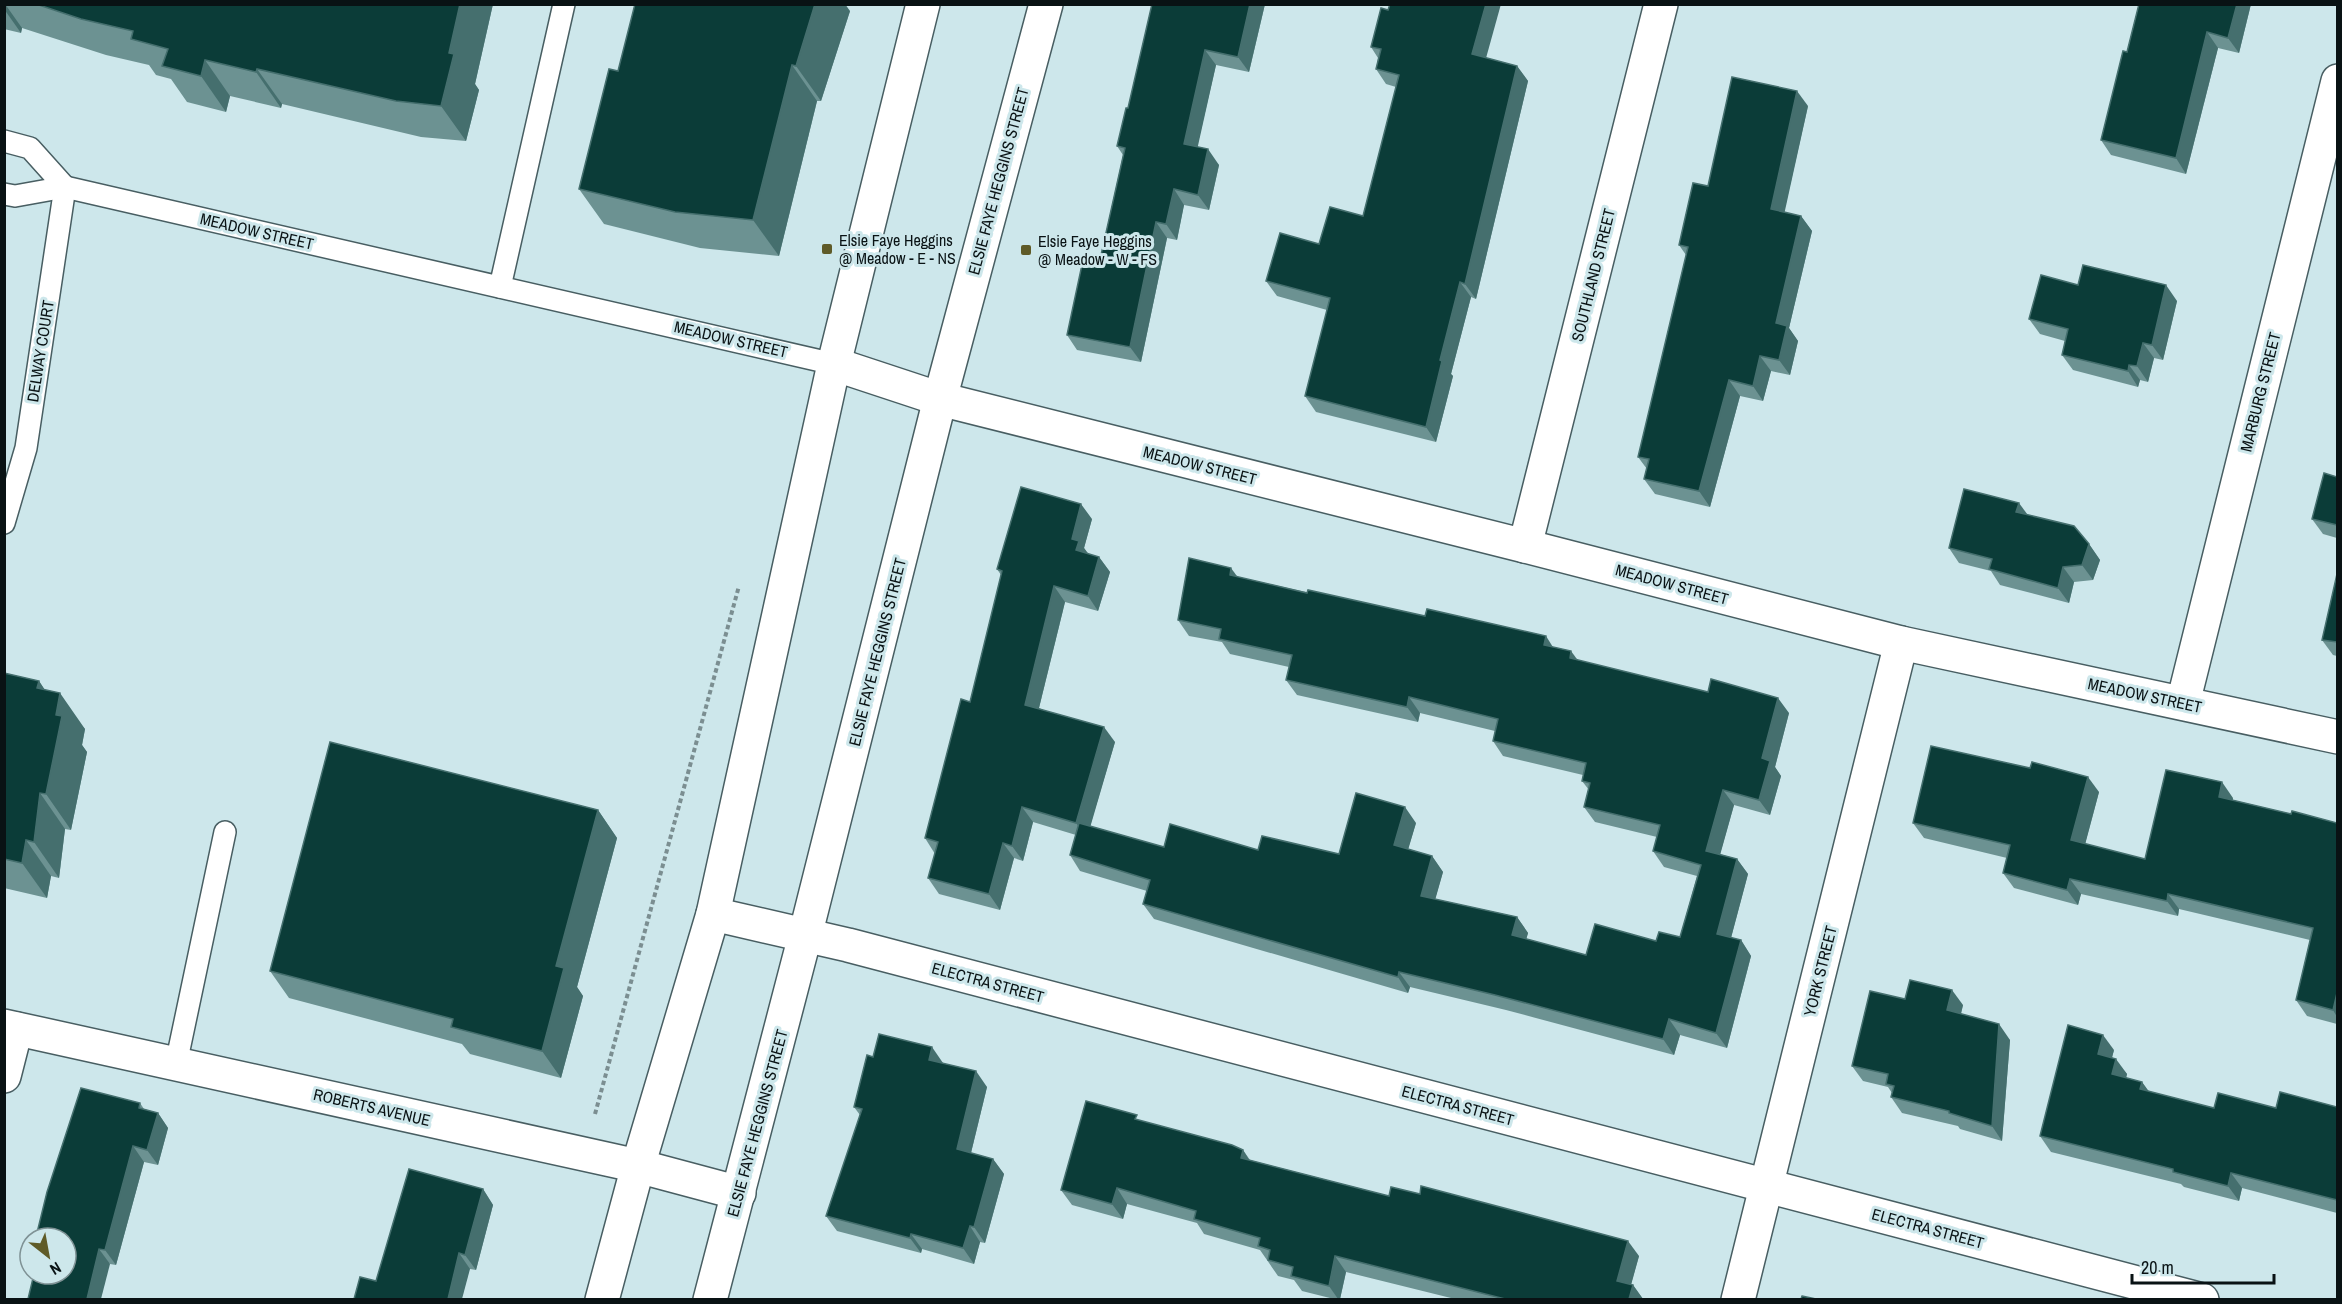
<svg xmlns="http://www.w3.org/2000/svg" width="2342" height="1304" font-family="'Archivo Narrow',sans-serif">
<style>
.lines{fill:none;stroke-linecap:round;stroke-linejoin:round}
.lane-casing{stroke:#485e62;stroke-width:24}
.street-casing{stroke:#485e62;stroke-width:36}
.secondary-casing{stroke:#485e62;stroke-width:36}
.path{stroke:#7b8e91;stroke-width:4;stroke-dasharray:4.5 3;stroke-linecap:butt}
.lane{stroke:#fff;stroke-width:21}
.street{stroke:#fff;stroke-width:33}
.secondary{stroke:#fff;stroke-width:33}
.wall{fill:#6c9292}
.shaded-wall{fill:#456f6e}
.building{fill:#0b3c38;stroke:#456f6e;stroke-width:1.5}
.poi-dot{fill:#5f5b28;stroke:#cde7eb;stroke-width:2}
.labels{text-anchor:middle;stroke-width:6;stroke-linejoin:round;paint-order:stroke}
.street-label{font-size:16px;fill:#091214;stroke:#cde7eb}
.poi-label{font-size:16px;fill:#091214;stroke:#cde7eb;text-anchor:start}
</style>
<rect width="100%" height="100%" fill="#cde7eb"/>
<g class="lines">
<g class="lane-casing">
<g id="lane">
<path d="M4 141 30 148 65 187"/>
<path d="M4 194 15 196 65 187 834 364"/>
<path d="M500 287 564 4"/>
<path d="M4 523 26 448 65 187"/>
<path d="M176 1064 225 832"/>
</g>
</g>
<g class="street-casing">
<g id="street">
<path d="M834 364 940 399 1525 546 1901 643 2338 737"/>
<path d="M1525 546 1661 4"/>
<path d="M2183 703 2338 81"/>
<path d="M713 914 848 945 2202 1300"/>
<path d="M4 1026 638 1166 739 1193"/>
<path d="M4 1076 16 1029"/>
<path d="M1738 1300 1901 643"/>
</g>
</g>
<g class="secondary-casing">
<g id="secondary">
<path d="M602 1300 638 1166 713 914 834 364 923 4"/>
<path d="M710 1300 805 936 940 399 1046 4"/>
</g>
</g>
<path class="path" d="M595 1114 739 586"/>
<use href="#lane" class="lane"/>
<use href="#street" class="street"/>
<use href="#secondary" class="secondary"/>
</g>
<g class="wall">
<path d="M4 4H493L475 84 479 90 466 141 421 137 282 104 281 108 230 96 226 112 187 102 171 79 156 75 149 65 106 55 22 28 21 33 4 29Z"/>
<path d="M1265 4 1249 72 1216 65 1197 147 1219 165 1209 210 1184 205 1177 240 1167 238 1141 362 1077 350 1067 335 1099 264 1123 155 1117 146 1128 108Z"/>
<path d="M2139 4H2251L2239 53 2218 48 2186 174 2111 155 2101 140 2127 52Z"/>
<path d="M1388 10 1486 58 1517 66 1528 81 1476 299 1471 297 1451 374 1453 376 1436 442 1316 412 1305 396 1327 310 1277 296 1266 281 1363 216 1396 87 1386 84 1376 69 1378 58 1371 47Z"/>
<path d="M850 11 821 101H817L779 256 700 248 604 224 579 189 618 71Z"/>
<path d="M1808 106 1784 212 1801 216 1812 231 1789 328 1798 341 1790 375 1771 371 1763 401 1740 396 1710 507 1655 494 1644 479 1647 469 1638 457 1686 255 1679 245 1708 186Z"/>
<path d="M2078 285 2177 301 2163 360 2154 358 2148 382 2140 380 2138 387 2073 370 2062 355 2065 341 2040 334 2029 319Z"/>
<path d="M2337 477V538L2323 534 2312 519Z"/>
<path d="M2027 515 2089 544 2100 560 2093 580 2074 582 2069 603 2000 585 1991 571 1959 563 1949 548Z"/>
<path d="M1092 519 1084 548 1088 554 1099 557 1110 572 1098 611 1065 602 1039 708 1115 742 1090 826 1164 847 1339 854 1416 823 1408 849 1432 856 1443 872 1435 899 1517 917 1528 933 1526 939 1586 955 1656 941 1680 937 1697 876 1664 867 1653 851 1657 837 1595 822 1584 807 1589 790 1582 781 1583 775 1503 756 1493 741 1495 731 1420 713 1418 722 1297 695 1286 680 1289 667 1230 654 1222 642 1189 636 1178 620 1238 577 1553 647 1578 660 1789 713 1775 767 1781 776 1770 815 1734 805 1720 854 1737 859 1748 874 1731 938 1741 940 1751 956 1727 1048 1680 1035 1674 1055 1506 1010 1410 987 1408 993 1154 919 1143 904 1147 891 1080 871 1070 855 1076 835 1033 822 1023 861 1014 858 1000 910 939 894 928 878 935 854 925 838 970 702 1001 575 997 569Z"/>
<path d="M2337 574V656L2333 655 2322 640Z"/>
<path d="M4 673 39 681 44 689 85 729 82 745 87 752 71 830 65 829 59 878 51 876 47 898 4 888Z"/>
<path d="M2030 768 2099 792 2085 844 2145 859 2233 798V800L2291 814 2337 823V1024L2307 1016 2296 1000 2310 940 2179 909 2178 916 2081 894 2078 905 2014 888 2003 873 2007 858 1924 838 1913 823Z"/>
<path d="M598 810 617 838 577 987 583 996 561 1078 470 1054 462 1044 289 998 270 971Z"/>
<path d="M1905 999 1963 1005 1961 1014 2010 1040 2002 1141 1960 1129 1958 1126 1902 1113 1891 1097 1892 1093 1888 1087 1863 1081 1852 1066Z"/>
<path d="M2114 1050 2112 1057 2127 1074 2126 1078 2142 1082 2148 1091 2214 1108 2337 1107V1213L2242 1188 2239 1201 2184 1187 2181 1184 2051 1152 2040 1136Z"/>
<path d="M873 1057 943 1063 987 1087 971 1153 993 1159 1004 1174 985 1243 980 1242 974 1264 922 1249 921 1253 837 1231 826 1216 860 1115 854 1107Z"/>
<path d="M140 1103 144 1109 158 1113 168 1128 158 1165 144 1162 116 1265 110 1264 66 1238H37L36 1237Z"/>
<path d="M1141 1121 1243 1150 1250 1160 1389 1196 1639 1256 1631 1284 1633 1285 1643 1299H1455L1346 1272 1340 1299H1334L1302 1291 1294 1280 1278 1276 1260 1250 1204 1234 1197 1223 1127 1204 1123 1219 1072 1205 1061 1190Z"/>
<path d="M483 1189 493 1205 476 1270 470 1269 376 1281Z"/>
</g>
<g class="shaded-wall">
<path d="M4 4H5L22 28 21 33 4 9Z"/>
<path d="M460 4H493L475 84 479 90 466 141 441 106 449 53Z"/>
<path d="M815 4H845L850 11 821 101 796 66Z"/>
<path d="M1250 4H1265L1249 72 1238 57Z"/>
<path d="M1486 4H1501L1483 69 1472 54Z"/>
<path d="M2237 4H2251L2239 53 2228 38Z"/>
<path d="M2207 32 2218 48 2186 174 2176 158Z"/>
<path d="M1205 50 1216 65 1195 159 1184 144Z"/>
<path d="M205 60 230 96 226 112 201 76Z"/>
<path d="M792 65 817 101 779 256 753 220Z"/>
<path d="M1517 66 1528 81 1476 299 1465 284Z"/>
<path d="M257 69 282 104 281 108 256 72Z"/>
<path d="M1797 91 1808 106 1782 224 1771 209Z"/>
<path d="M1208 149 1219 165 1209 210 1198 195Z"/>
<path d="M1174 189 1184 205 1177 240 1166 224Z"/>
<path d="M1801 216 1812 231 1789 328 1798 341 1790 375 1779 360 1776 323Z"/>
<path d="M1156 222 1167 238 1141 362 1130 347Z"/>
<path d="M1460 282 1471 297 1451 374 1453 376 1436 442 1426 427 1440 360Z"/>
<path d="M2166 285 2177 301 2163 360 2152 345Z"/>
<path d="M2143 343 2154 358 2148 382 2137 366Z"/>
<path d="M1760 356 1771 371 1763 401 1753 386Z"/>
<path d="M2129 365 2140 380 2138 387 2128 371Z"/>
<path d="M1729 380 1740 396 1710 507 1699 491Z"/>
<path d="M2019 503 2030 518 2016 512Z"/>
<path d="M1081 504 1092 519 1084 548 1090 556 1076 550 1072 539Z"/>
<path d="M2089 544 2100 560 2093 580 2082 565Z"/>
<path d="M1099 557 1110 572 1098 611 1088 596Z"/>
<path d="M2063 567 2074 582 2069 603 2058 588Z"/>
<path d="M1231 568 1242 583 1230 575Z"/>
<path d="M1054 586 1065 602 1036 720 1025 705Z"/>
<path d="M1546 636 1556 652 1544 645Z"/>
<path d="M1571 651 1582 666 1570 658Z"/>
<path d="M39 681 57 708 60 693 85 729 82 745 87 752 71 830 46 794 37 688Z"/>
<path d="M1409 697 1420 713 1418 722 1407 707Z"/>
<path d="M1778 698 1789 713 1775 767 1781 776 1770 815 1759 800 1762 758Z"/>
<path d="M1104 727 1115 742 1087 838 1076 823Z"/>
<path d="M2088 777 2099 792 2082 856 2071 840Z"/>
<path d="M2222 782 2233 798 2230 813 2219 797Z"/>
<path d="M1723 790 1734 805 1717 866 1706 851Z"/>
<path d="M40 793 65 829 59 878 34 842Z"/>
<path d="M1022 807 1033 822 1023 861 1012 846Z"/>
<path d="M1405 807 1416 823 1405 860 1394 845Z"/>
<path d="M598 810 617 838 577 987 583 996 561 1078 542 1051 556 966Z"/>
<path d="M26 840 51 876 47 898 22 863Z"/>
<path d="M1003 843 1014 858 1000 910 989 894Z"/>
<path d="M1432 856 1443 872 1432 911 1421 896Z"/>
<path d="M1737 859 1748 874 1728 949 1717 934Z"/>
<path d="M2070 879 2081 894 2078 905 2067 890Z"/>
<path d="M2168 894 2179 909 2178 916 2167 901Z"/>
<path d="M1517 917 1528 933 1523 951 1512 935Z"/>
<path d="M1741 940 1751 956 1727 1048 1716 1033Z"/>
<path d="M1399 972 1410 987 1408 993 1398 977Z"/>
<path d="M1952 990 1963 1005 1958 1025 1947 1010Z"/>
<path d="M2337 993V1017L2333 1010Z"/>
<path d="M1669 1019 1680 1035 1674 1055 1663 1039Z"/>
<path d="M1999 1024 2010 1040 2002 1141 1992 1126Z"/>
<path d="M2103 1035 2114 1050 2109 1069 2098 1054Z"/>
<path d="M932 1047 943 1063 939 1075 929 1060Z"/>
<path d="M2116 1059 2127 1074 2123 1090 2112 1074Z"/>
<path d="M976 1071 987 1087 968 1165 957 1149Z"/>
<path d="M2142 1082 2153 1097 2140 1089Z"/>
<path d="M158 1113 168 1128 158 1165 147 1150Z"/>
<path d="M133 1146 144 1162 116 1265 105 1250Z"/>
<path d="M1243 1150 1253 1166 1241 1158Z"/>
<path d="M993 1159 1004 1174 985 1243 974 1227Z"/>
<path d="M2231 1173 2242 1188 2239 1201 2228 1186Z"/>
<path d="M1117 1188 1127 1204 1123 1219 1112 1204Z"/>
<path d="M483 1189 493 1205 476 1270 465 1255Z"/>
<path d="M970 1226 980 1242 974 1264 963 1248Z"/>
<path d="M911 1234 922 1249 921 1253 910 1238Z"/>
<path d="M1628 1241 1639 1256 1628 1296 1617 1281Z"/>
<path d="M99 1249 110 1264 101 1299H87Z"/>
<path d="M459 1253 470 1269 462 1299H448Z"/>
<path d="M1335 1256 1346 1272 1340 1299H1338L1329 1286Z"/>
<path d="M1633 1285 1643 1299H1629Z"/>
</g>
<g class="building">
<path d="M36 4H460L449 53 454 54 441 106 396 101 257 69 256 72 205 60 201 76 162 66 168 49 131 39 133 31 81 19Z"/>
<path d="M635 4H815L796 66 792 65 753 220 675 212 579 189 609 69 618 71Z"/>
<path d="M1152 4H1250L1238 57 1205 50 1184 144 1208 149 1198 195 1174 189 1166 224 1156 222 1130 347 1067 335 1083 260 1099 264 1125 148 1117 146 1126 108H1128Z"/>
<path d="M1390 4H1486L1472 54 1517 66 1465 284 1460 282 1440 360 1442 361 1426 427 1305 396 1330 298 1266 281 1280 233 1319 244 1330 207 1363 216 1399 75 1376 69 1381 49 1371 47 1381 8 1388 10Z"/>
<path d="M2139 4H2237L2228 38 2207 32 2176 158 2101 140 2123 51 2127 52Z"/>
<path d="M1732 77 1797 91 1771 209 1801 216 1776 323 1787 326 1779 360 1760 356 1753 386 1729 380 1699 491 1644 479 1649 459 1638 457 1688 247 1679 245 1693 183 1708 186Z"/>
<path d="M2083 265 2166 285 2152 345 2143 343 2137 366 2129 365 2128 371 2062 355 2068 329 2029 319 2041 275 2078 285Z"/>
<path d="M2324 473 2337 477V525L2312 519Z"/>
<path d="M1021 487 1081 504 1072 539 1079 541 1076 550 1099 557 1088 596 1054 586 1025 705 1104 727 1076 823 1022 807 1012 846 1003 843 989 894 928 878 938 842 925 838 961 699 970 702 1002 571 997 569Z"/>
<path d="M1964 489 2019 503 2016 512 2074 526 2089 544 2082 565 2063 567 2058 588 1989 569 1992 559 1949 548Z"/>
<path d="M1189 558 1231 568 1230 575 1307 593 1308 590 1425 616 1427 609 1546 636 1544 645 1571 651 1570 658 1708 692 1711 679 1778 698 1762 758 1770 761 1759 800 1723 790 1706 851 1737 859 1717 934 1741 940 1716 1033 1669 1019 1663 1039 1495 995 1399 972 1398 977 1143 904 1150 880 1070 855 1079 823 1164 847 1170 824 1258 850 1262 836 1339 854 1356 793 1405 807 1394 845 1432 856 1421 896 1517 917 1512 935 1586 955 1595 924 1656 941 1659 932 1680 937 1701 865 1653 851 1660 825 1584 807 1590 783 1582 781 1586 763 1493 741 1498 719 1409 697 1407 707 1286 680 1292 655 1219 639 1221 629 1178 620Z"/>
<path d="M2337 574V642L2322 640Z"/>
<path d="M4 673 39 681 37 688 60 693 56 715 62 716 46 794 40 793 34 842 26 840 22 863 4 859Z"/>
<path d="M330 742 598 810 556 966 564 968 542 1051 451 1027 453 1019 270 971Z"/>
<path d="M1931 746 2030 768 2032 762 2088 777 2071 840 2145 859 2166 770 2222 782 2219 797 2291 814 2292 811 2337 823V993L2333 1010 2296 1000 2313 928 2168 894 2167 901 2070 879 2067 890 2003 873 2010 845 1913 823Z"/>
<path d="M1910 980 1952 990 1947 1010 1999 1024 1992 1126 1949 1113V1111L1891 1097 1894 1086 1886 1084 1888 1074 1852 1066 1870 991 1905 999Z"/>
<path d="M2068 1025 2103 1035 2098 1054 2116 1059 2112 1074 2142 1082 2140 1089 2214 1108 2218 1093 2276 1108 2280 1092 2337 1107V1200L2231 1173 2228 1186 2173 1172V1169L2040 1136Z"/>
<path d="M879 1034 932 1047 929 1060 976 1071 957 1149 993 1159 974 1227 970 1226 963 1248 911 1234 910 1238 826 1216 862 1109 854 1107 867 1055 873 1057Z"/>
<path d="M81 1088 140 1103 139 1108 158 1113 147 1150 133 1146 105 1250 99 1249 87 1299H28L34 1274H66V1238H42L36 1237 47 1192Z"/>
<path d="M1086 1101 1137 1115 1135 1119 1232 1145 1243 1150 1241 1158 1389 1196 1391 1187 1420 1194 1421 1186 1628 1241 1617 1281 1633 1285 1629 1299H1505L1335 1256 1329 1286 1291 1276 1293 1267 1268 1260 1270 1250 1258 1246 1260 1238 1194 1219 1196 1211 1117 1188 1112 1204 1061 1190Z"/>
<path d="M409 1169 483 1189 465 1255 459 1253 448 1299H354L360 1277 376 1281Z"/>
<path d="M1802 1296 1816 1299H1801Z"/>
</g>
<g class="poi-dot">
<rect x="821" y="243" width="12" height="12" rx="3"/>
<rect x="1020" y="244" width="12" height="12" rx="3"/>
</g>
<g class="labels">
<g class="street-label">
<text transform="translate(998 181) rotate(-75)" y="6">ELSIE FAYE HEGGINS STREET</text>
<text transform="translate(257 231) rotate(13)" y="6">MEADOW STREET</text>
<text transform="translate(1593 275) rotate(-76)" y="6">SOUTHLAND STREET</text>
<text transform="translate(731 339) rotate(13)" y="6">MEADOW STREET</text>
<text transform="translate(40 351) rotate(-81)" y="6">DELWAY COURT</text>
<text transform="translate(2260 392) rotate(-76)" y="6">MARBURG STREET</text>
<text transform="translate(1200 465) rotate(14)" y="6">MEADOW STREET</text>
<text transform="translate(1672 584) rotate(15)" y="6">MEADOW STREET</text>
<text transform="translate(877 652) rotate(-76)" y="6">ELSIE FAYE HEGGINS STREET</text>
<text transform="translate(2145 695) rotate(12)" y="6">MEADOW STREET</text>
<text transform="translate(1820 971) rotate(-76)" y="6">YORK STREET</text>
<text transform="translate(988 982) rotate(15)" y="6">ELECTRA STREET</text>
<text transform="translate(1458 1105) rotate(15)" y="6">ELECTRA STREET</text>
<text transform="translate(372 1107) rotate(13)" y="6">ROBERTS AVENUE</text>
<text transform="translate(757 1123) rotate(-75)" y="6">ELSIE FAYE HEGGINS STREET</text>
<text transform="translate(1928 1228) rotate(15)" y="6">ELECTRA STREET</text>
</g>
<g class="poi-label">
<text x="839" y="246">Elsie Faye Heggins<tspan x="839" dy="18">@ Meadow - E - NS</tspan></text>
<text x="1038" y="247">Elsie Faye Heggins<tspan x="1038" dy="18">@ Meadow - W - FS</tspan></text>
</g>
</g>
<rect width="2342" height="1304" fill="none" stroke="#091214" stroke-width="12"/>
<g transform="translate(48 1256) rotate(149)"><circle r="28" fill="#cde7eb" stroke="#7f9295" stroke-width="1.5"/>
<path d="M0-4.5L10 22L0 15L-10 22Z" fill="#5f5b28"/>
<text y="-9" font-size="16" font-weight="bold" text-anchor="middle" fill="#091214">N</text>
</g>
<path d="M2132 1274v9h142v-9" fill="none" stroke="#091214" stroke-width="3"/>
<text x="2141" y="1274" font-size="18" fill="#091214" stroke="#cde7eb" stroke-width="4.5" paint-order="stroke">20 m</text>
</svg>
